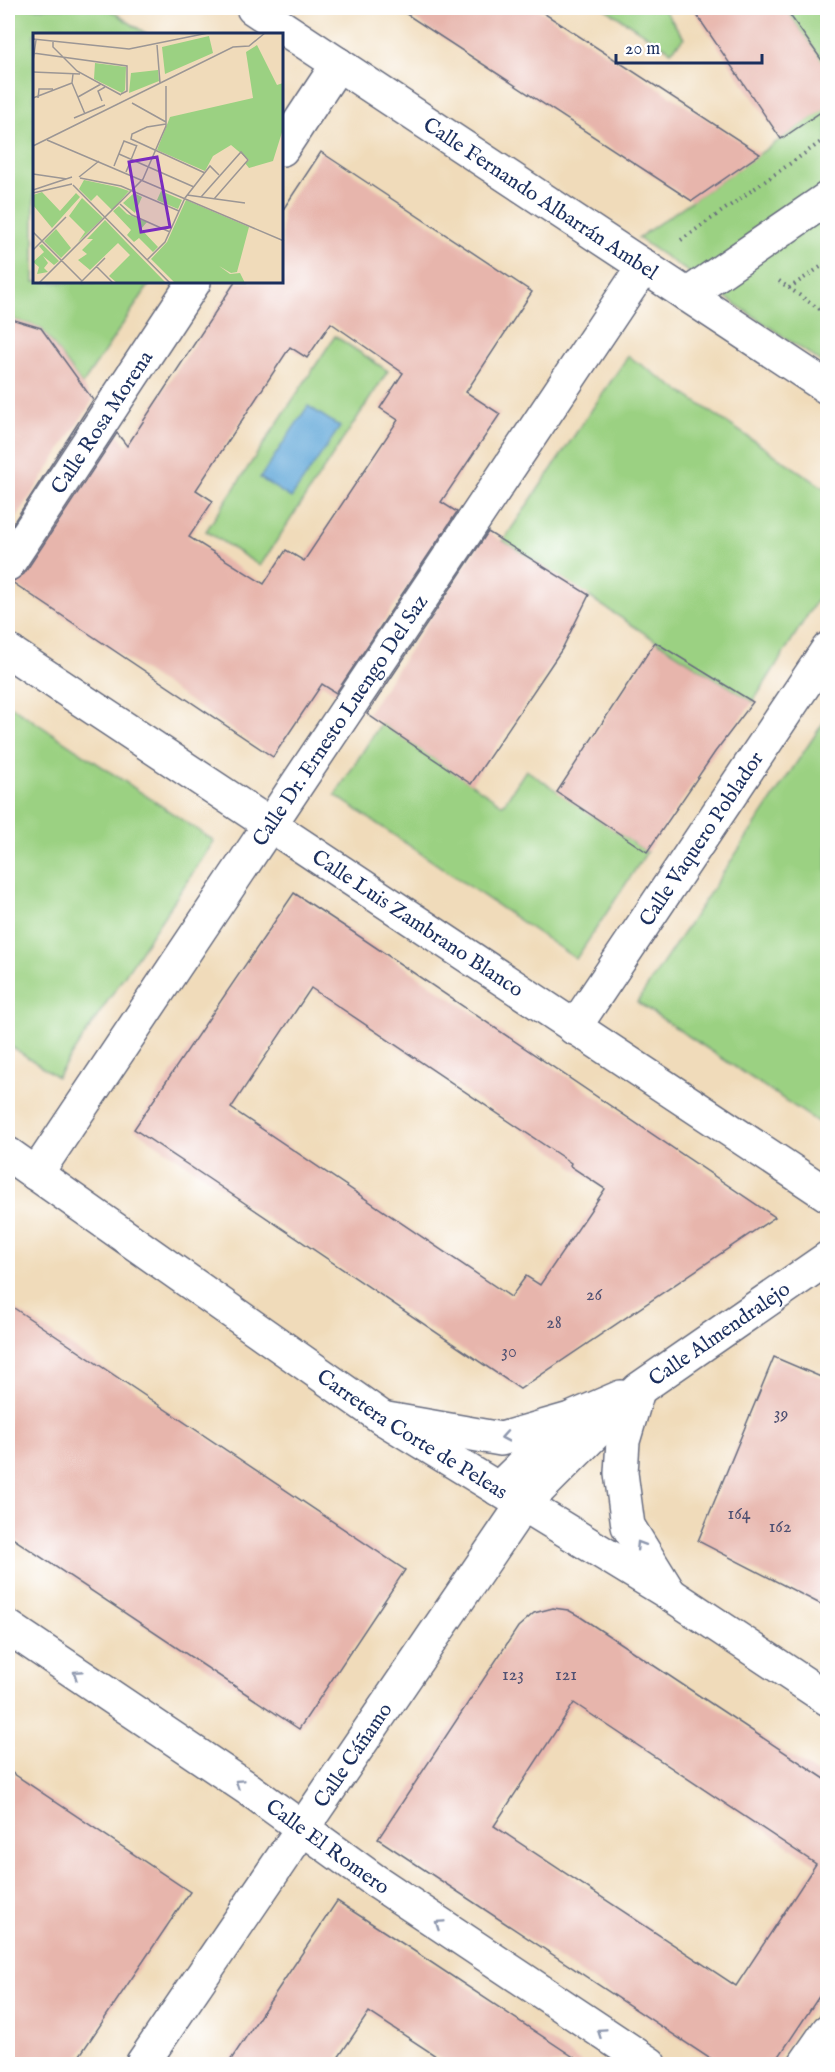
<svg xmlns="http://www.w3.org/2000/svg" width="835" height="2072" font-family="'IM FELL English',serif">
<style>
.green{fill:#9bd182;stroke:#5b8070;stroke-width:1.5}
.water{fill:#64a9d9;stroke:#406c9c;stroke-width:1.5}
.building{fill:#e7b5ac;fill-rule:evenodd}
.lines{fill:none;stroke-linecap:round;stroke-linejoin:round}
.pedestrian-casing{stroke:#666b7e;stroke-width:36}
.minor-casing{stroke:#666b7e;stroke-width:36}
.tertiary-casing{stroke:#666b7e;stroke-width:36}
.path{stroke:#666b7e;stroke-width:4;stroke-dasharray:1.5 4.5;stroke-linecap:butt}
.pedestrian{stroke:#fff;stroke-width:33}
.minor{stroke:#fff;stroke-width:33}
.tertiary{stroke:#fff;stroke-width:33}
.oneway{stroke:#8d97ae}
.labels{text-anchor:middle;stroke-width:4.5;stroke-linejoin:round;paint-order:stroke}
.number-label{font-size:18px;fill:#4e5072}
.street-label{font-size:21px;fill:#1b2f5e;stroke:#fff}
.inset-road{fill:none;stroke:#9b9695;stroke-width:1.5}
.view{fill:#7b2cbf;fill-opacity:0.15;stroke:#7b2cbf;stroke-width:3}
.inset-edge{fill:none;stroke:#1b2f5e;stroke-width:3}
</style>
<rect width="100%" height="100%" fill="#fff"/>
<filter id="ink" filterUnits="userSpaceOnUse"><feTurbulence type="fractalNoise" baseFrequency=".0167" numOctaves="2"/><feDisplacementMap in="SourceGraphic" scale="12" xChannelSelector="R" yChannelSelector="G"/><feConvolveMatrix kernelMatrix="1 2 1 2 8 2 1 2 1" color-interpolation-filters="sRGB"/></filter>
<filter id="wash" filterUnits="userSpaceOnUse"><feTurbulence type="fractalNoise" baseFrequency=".008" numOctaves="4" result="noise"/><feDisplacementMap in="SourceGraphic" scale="24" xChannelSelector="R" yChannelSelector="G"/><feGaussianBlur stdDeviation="1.35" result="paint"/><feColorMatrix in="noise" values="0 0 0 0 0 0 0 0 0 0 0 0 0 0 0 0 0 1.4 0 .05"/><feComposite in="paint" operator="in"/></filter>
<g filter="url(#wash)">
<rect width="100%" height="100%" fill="#f0dbba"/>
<g class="green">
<path d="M8 8H107L147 34H34V282H151L82 385 41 328 8 318Z"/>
<path d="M604 8H663L684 38 671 51Z"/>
<path d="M785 8H827V69Z"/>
<path d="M827 107V366L638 238Z"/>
<path d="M335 336 388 371 260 566 206 531Z"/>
<path d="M628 356 827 490V584L753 702C668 651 587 594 503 541Z"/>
<path d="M8 704 214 841 57 1077 8 1044Z"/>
<path d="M827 717V1128L637 1002Z"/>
<path d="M381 723 503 805 526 770 647 852 576 959 335 795Z"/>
</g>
<path class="water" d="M308 406 340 427 291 498 260 478Z"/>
<g id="blocks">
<g class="building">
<path d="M397 8H536L760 154 692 201Z"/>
<path d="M692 8H785L828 69V107L781 139Z"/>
<path d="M321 152 532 292 466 392 500 414 441 502 457 512 336 693 322 684 273 757 12 582 24 574 117 433 127 446 235 282H282V211ZM331 323 403 373 380 408 398 420 304 561 286 550 264 584 189 537 213 501 196 490 290 347 307 358Z"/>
<path d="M8 318 41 328 93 400 8 531Z"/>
<path d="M488 532 589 595 562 649 471 784 367 714Z"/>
<path d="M655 642 753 702 715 752 647 852 557 792Z"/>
<path d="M294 893 353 932 775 1217 520 1389 209 1179 134 1129ZM311 988 571 1163 570 1166 605 1189 540 1285 526 1276 511 1297 231 1108Z"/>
<path d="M8 1304 405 1570 299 1729 8 1535Z"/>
<path d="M774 1357 828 1380V1608L698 1541Z"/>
<path d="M553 1608 568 1610 579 1616 828 1781V1983L774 2064H718L378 1839 518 1627 534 1613ZM574 1703 816 1864 736 1986 494 1826Z"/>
<path d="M8 1770 190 1892 74 2064H8Z"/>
<path d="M337 1901 411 1949 584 2064H448L369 2012 334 2064H228Z"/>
</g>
</g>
</g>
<g filter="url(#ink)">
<use href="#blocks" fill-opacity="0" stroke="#666b7e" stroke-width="1.5"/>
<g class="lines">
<g class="pedestrian-casing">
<g id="pedestrian">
<path d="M282 149 338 64"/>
<path d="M687 295 828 198"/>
<path id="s1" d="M8 564 194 282"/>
<path id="s2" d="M574 1028 828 649"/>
<path id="s3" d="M36 1174 644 266"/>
</g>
</g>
<g class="minor-casing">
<g id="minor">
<path id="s4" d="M253 8 828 388"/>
<path id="s5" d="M8 651 828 1195"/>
<path d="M637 1394 623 1441 621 1473 628 1526 670 1594"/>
<path d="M387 1419 501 1439 570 1419 621 1397"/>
<path d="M498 1489 564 1425"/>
<path id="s6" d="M8 1627 250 1790 374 1880 650 2064"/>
<path id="s7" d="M142 2064 522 1506 639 1389 828 1258"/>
<path d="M805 2064 828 2031"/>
</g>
</g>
<g class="tertiary-casing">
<g id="tertiary">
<path id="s8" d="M8 1154 384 1419 670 1594 828 1699"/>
</g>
</g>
<g class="path">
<path d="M681 240 828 137"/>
<path d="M779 281 828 315"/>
<path d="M789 288 828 262"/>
</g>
<use href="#pedestrian" class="pedestrian"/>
<use href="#minor" class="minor"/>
<use href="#tertiary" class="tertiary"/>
</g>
<defs><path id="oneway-chevron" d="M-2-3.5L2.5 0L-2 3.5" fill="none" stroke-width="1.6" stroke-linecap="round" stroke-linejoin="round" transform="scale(1.5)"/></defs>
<g class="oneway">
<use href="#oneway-chevron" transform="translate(505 1437) rotate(170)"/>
<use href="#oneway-chevron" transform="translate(640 1545) rotate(-122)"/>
<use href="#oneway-chevron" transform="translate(77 1674) rotate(-146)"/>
<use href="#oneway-chevron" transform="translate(239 1783) rotate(-146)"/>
<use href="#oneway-chevron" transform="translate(439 1924) rotate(-146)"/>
<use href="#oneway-chevron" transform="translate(601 2032) rotate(-146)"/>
</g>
</g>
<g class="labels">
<g class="number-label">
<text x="594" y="1300">26</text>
<text x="554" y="1328">28</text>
<text x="509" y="1357">30</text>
<text x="781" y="1419">39</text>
<text x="739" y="1519">164</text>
<text x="780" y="1532">162</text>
<text x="513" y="1680">123</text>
<text x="566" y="1680">121</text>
</g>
<g class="street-label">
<text dy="7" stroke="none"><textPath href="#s4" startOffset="345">Calle Fernando Albarrán Ambel</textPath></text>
<text dy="7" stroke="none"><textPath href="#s1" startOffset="170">Calle Rosa Morena</textPath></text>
<text dy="7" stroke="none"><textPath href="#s3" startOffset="546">Calle Dr. Ernesto Luengo Del Saz</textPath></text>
<text dy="7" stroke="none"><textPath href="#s2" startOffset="228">Calle Vaquero Poblador</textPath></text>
<text dy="7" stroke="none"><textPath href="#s5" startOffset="492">Calle Luis Zambrano Blanco</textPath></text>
<text dy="7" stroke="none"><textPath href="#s7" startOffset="938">Calle Almendralejo</textPath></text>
<text dy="7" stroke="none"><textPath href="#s8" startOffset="492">Carretera Corte de Peleas</textPath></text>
<text dy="7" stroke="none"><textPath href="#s7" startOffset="374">Calle Cáñamo</textPath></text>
<text dy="7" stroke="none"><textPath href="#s6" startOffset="388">Calle El Romero</textPath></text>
</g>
</g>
<g transform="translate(33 33)">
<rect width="250" height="250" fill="#f0dbba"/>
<path d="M176 3 180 20 132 41 129 14ZM224 12 244 52 250 50V96L240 128 216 135 212 130 216 127 198 112 180 123 172 138 124 117 137 84 220 65 213 19ZM62 30 93 34 92 57 89 60 61 46ZM125 37 126 48 96 60 98 40ZM51 147 84 154 96 158 79 177 64 162 58 168 46 156ZM128 158 149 167 145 176 124 167ZM9 159 27 178 43 160 47 164 19 195 0 172V162ZM101 160 109 164 102 180 90 170ZM49 165 70 185 45 209 52 199 36 183ZM153 167 216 194 204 239 198 240 186 233 197 241 207 240 212 250H142L118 226 134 209ZM86 173 94 181 114 189 108 196 125 214 120 219 106 205 101 209 94 202 98 197 80 178ZM72 187 93 209 133 250H84L76 243 97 222 85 210 57 237 45 227 54 221 49 217 60 206H54ZM23 196 38 215 28 225 11 208ZM9 211 26 228 21 232 10 223 15 230 11 235 15 239 4 241 6 234 0 229 11 219 6 213Z" fill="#9bd182"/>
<path class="inset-road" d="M0 6 96 16 175 0M20 9V14L44 38 88 62M124 12 127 50M0 20 94 33V58L88 61M0 28 3 7M0 39 47 41M40 41 39 50 52 81M45 64 68 51M0 65 39 50M5 65 6 56H20M69 68 65 58 72 54M99 70 133 89M41 85 72 72M133 91 114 94 99 101 98 106 172 140M14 107 251 208M0 113 200 14 216 13 232 0M86 121 161 154M81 133 91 108 104 113M93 139 104 112M0 141 34 146M46 144 66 128M47 145 88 153 146 178M40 152 137 250M0 157 39 144M0 160 39 151M154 162 212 170M168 164 208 119 215 127 181 166M87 171 99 182 137 199M0 199 49 248M0 217 33 184M114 227 132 209 152 165 177 133 186 142M63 233 80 250M6 250 110 146 133 93V53M47 250 72 225"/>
<path class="view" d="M124 124 137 194 108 199 96 129Z"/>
<rect width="250" height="250" class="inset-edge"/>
</g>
<rect width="835" height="2072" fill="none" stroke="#fff" stroke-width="30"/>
<path d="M616 54v9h146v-9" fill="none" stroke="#1b2f5e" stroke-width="3"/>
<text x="625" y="54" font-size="18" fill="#1b2f5e" stroke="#ffffff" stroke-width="4.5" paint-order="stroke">20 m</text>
</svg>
